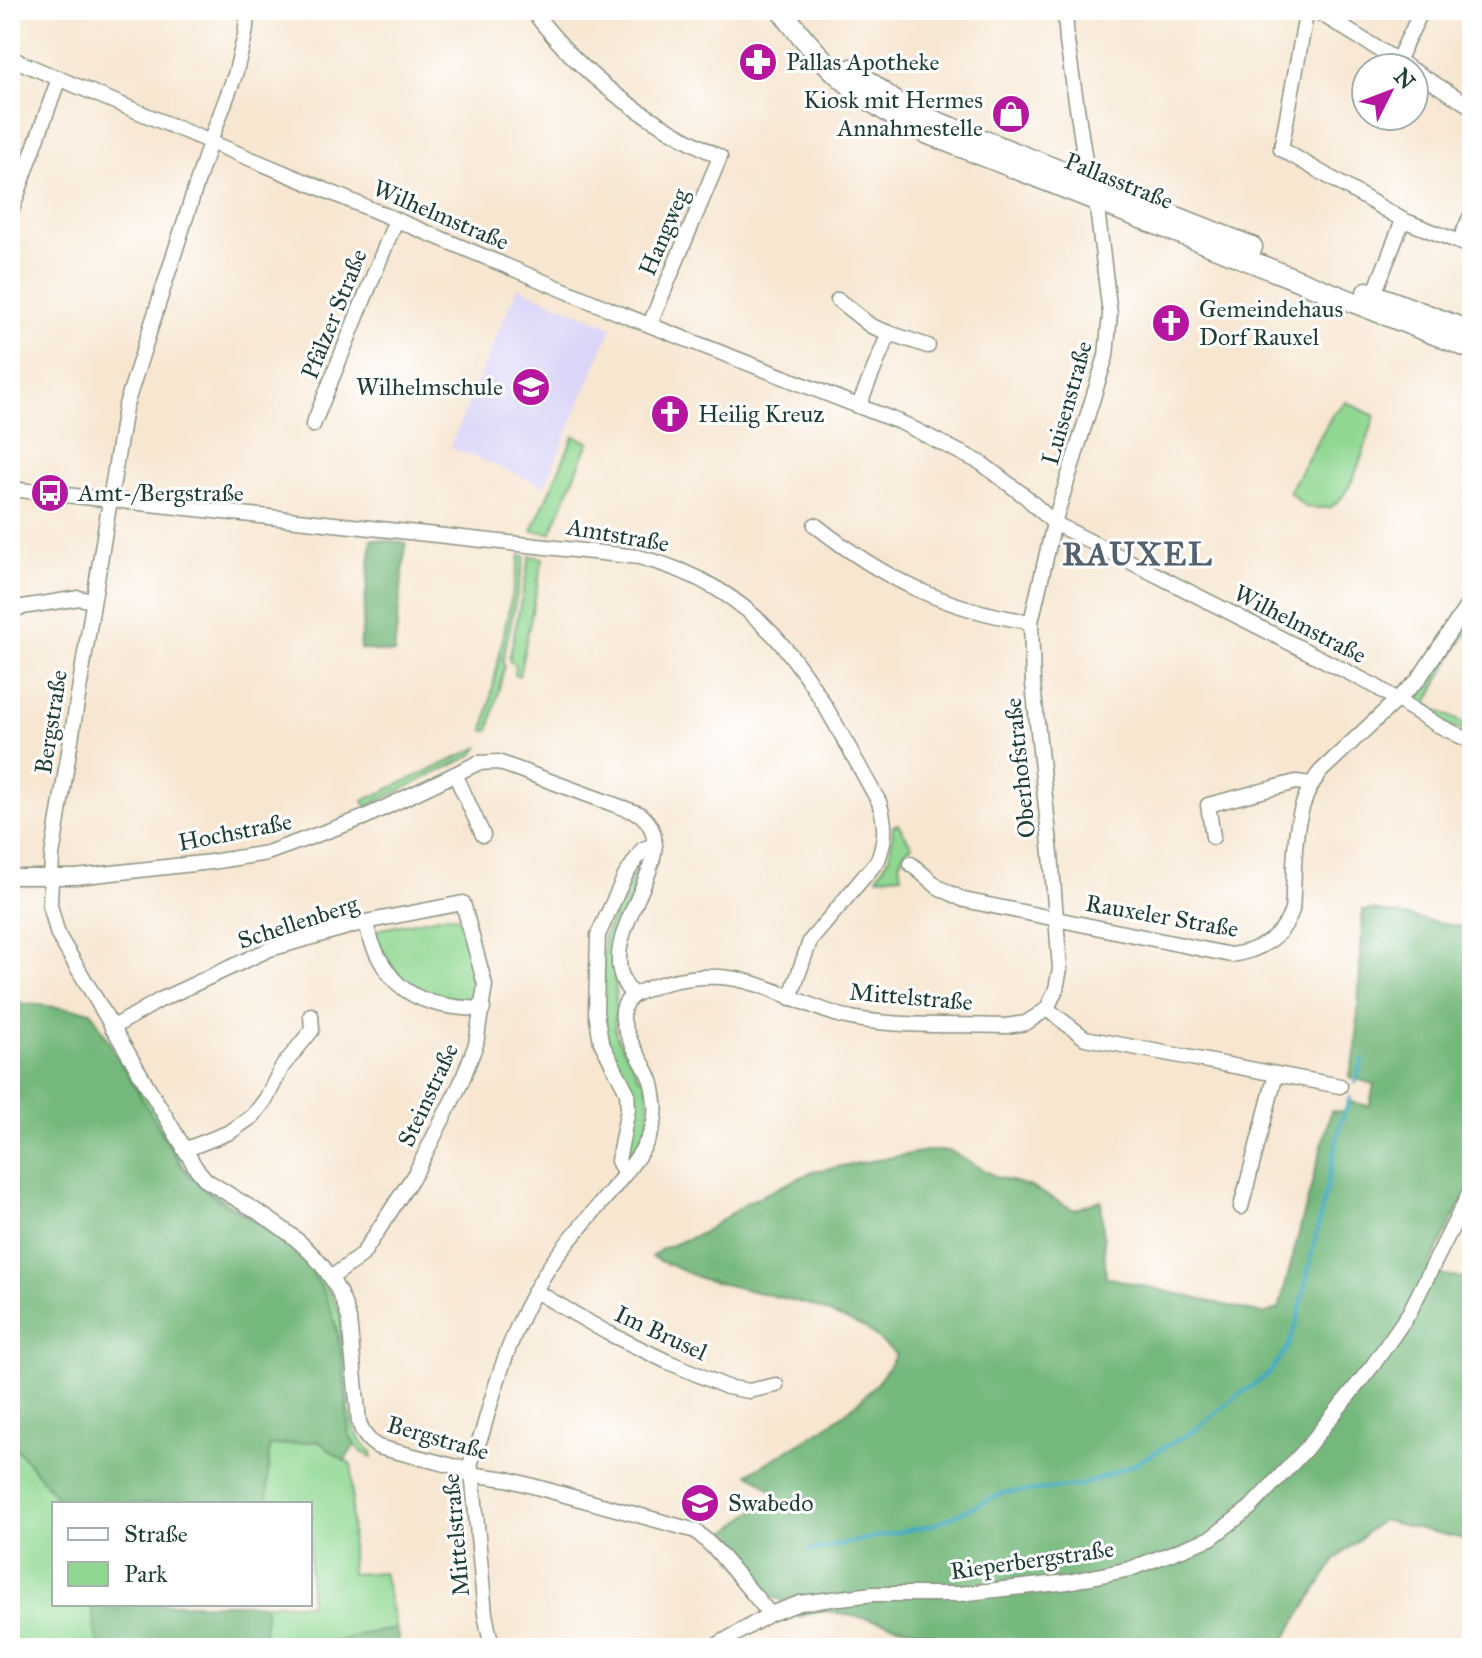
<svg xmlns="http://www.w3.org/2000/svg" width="1482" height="1658" font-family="'IM FELL Great Primer',serif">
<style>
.built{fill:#dbd6f7}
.green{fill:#90d892;stroke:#588a63;stroke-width:2}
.forest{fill:#74b87c;stroke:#4a7a58;stroke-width:2}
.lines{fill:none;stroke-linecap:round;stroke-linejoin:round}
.stream{stroke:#44acc3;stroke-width:4}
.street-casing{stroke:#8b9282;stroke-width:17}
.secondary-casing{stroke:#8b9282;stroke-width:23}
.street{stroke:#fff;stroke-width:14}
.secondary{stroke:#fff;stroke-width:20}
.labels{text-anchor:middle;stroke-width:6;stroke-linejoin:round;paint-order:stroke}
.poi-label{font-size:24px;fill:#1f3d34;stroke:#fff;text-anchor:start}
.street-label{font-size:24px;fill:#1f3d34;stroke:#fff}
.district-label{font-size:32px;font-weight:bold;letter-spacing:2px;fill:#54626e;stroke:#fff}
</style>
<rect width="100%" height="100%" fill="#fff"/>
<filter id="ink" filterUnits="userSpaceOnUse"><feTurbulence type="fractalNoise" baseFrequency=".0125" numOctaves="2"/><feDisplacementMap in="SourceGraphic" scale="16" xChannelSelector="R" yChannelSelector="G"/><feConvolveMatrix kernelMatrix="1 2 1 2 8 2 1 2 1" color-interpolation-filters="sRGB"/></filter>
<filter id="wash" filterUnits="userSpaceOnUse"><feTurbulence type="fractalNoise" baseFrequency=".006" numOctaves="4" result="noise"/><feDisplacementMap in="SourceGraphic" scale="32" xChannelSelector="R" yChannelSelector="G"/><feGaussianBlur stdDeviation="1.8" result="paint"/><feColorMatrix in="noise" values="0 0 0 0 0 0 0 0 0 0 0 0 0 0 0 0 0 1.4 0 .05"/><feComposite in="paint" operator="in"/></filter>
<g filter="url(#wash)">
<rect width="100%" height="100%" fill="#f7e6d0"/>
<path class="built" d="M517 287 612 327 545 486 450 447Z"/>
<g class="green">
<path d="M1346 402 1375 416C1368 437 1352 499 1330 507 1323 509 1312 507 1305 507L1289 492 1333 414Z"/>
<path d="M574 436 589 442 551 533 532 531Z"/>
<path d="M520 555 525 556 503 660 504 668 489 731H484Z"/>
<path d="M530 556 543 558 519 676 514 675 515 665 509 660Z"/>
<path d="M1472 612V624L1440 677 1427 703 1432 708 1472 727V735C1455 727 1421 718 1420 697Z"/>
<path d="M480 747 473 755 366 807 363 801Z"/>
<path d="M898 824 912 846 906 850 899 863 902 875 877 877 890 856 893 826Z"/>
<path d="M646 851 644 867 616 932 615 1028 617 1037 640 1078 646 1079C654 1121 648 1127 627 1163L624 1162 632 1105 611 1054 601 1015 604 935Z"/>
<path d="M448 915 458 917C465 936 484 987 470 1002 409 1001 399 981 372 931Z"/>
<path d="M137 1085C161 1111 169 1152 194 1178 207 1191 225 1200 240 1210 284 1238 315 1258 337 1307 357 1349 333 1423 372 1452V1457L361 1452 349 1435 304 1260 271 1232 223 1205 192 1179 180 1164 135 1087Z"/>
<path d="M10 1436 17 1449 62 1504H54V1604H91L103 1648H26L10 1636Z"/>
<path d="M318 1441 352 1465 351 1574 383 1572 396 1629 359 1635 315 1648H264L265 1604H310V1504H267L269 1446Z"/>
</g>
<g class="forest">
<path d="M372 539 406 543 394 653 360 649Z"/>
<path d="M1363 910H1374L1472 929V1182L1428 1269 1438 1274 1472 1279V1541L1381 1520 1335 1560 1279 1648H945V1645L933 1634 869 1619 825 1611 799 1617 786 1602 764 1594 733 1559 737 1555 724 1534 776 1494 760 1480 748 1474C802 1440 866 1413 896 1354L865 1328 811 1305 702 1279 651 1257 662 1249 702 1233 748 1202 814 1171 927 1151H950L997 1177 1031 1187 1074 1210 1101 1200 1106 1277 1263 1314 1279 1309 1331 1111 1345 1112 1348 1102 1370 1106 1374 1084 1349 1077 1356 1052Z"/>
<path d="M10 1002 91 1011 180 1164C209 1200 235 1208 272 1233 344 1282 342 1356 349 1435L355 1445 344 1461 318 1441 269 1446 267 1504H62L17 1449 10 1436Z"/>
<path d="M91 1604H265L264 1648H103L97 1641Z"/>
<path d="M396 1629 401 1648H315L359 1635Z"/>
</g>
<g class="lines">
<g class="stream">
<path d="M1355 1083 1363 1060"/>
<path d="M809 1551 933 1525 1004 1493 1079 1486 1133 1465 1194 1431 1229 1402 1269 1374 1289 1345 1298 1318 1341 1122 1350 1098"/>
</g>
</g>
</g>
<g filter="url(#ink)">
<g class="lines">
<g class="street-casing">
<g id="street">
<path d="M248 10 245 35 235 75 210 142 125 408 52 856 50 905 58 935 196 1168 206 1180C265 1218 330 1246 349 1319L359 1422C362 1433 368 1441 378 1447L461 1468 469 1474 507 1479 696 1531 718 1552 770 1614"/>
<path d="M532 10C586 81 641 117 720 157L650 324"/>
<path d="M1307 10 1281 149 1403 220 1472 247"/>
<path d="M1315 10 1409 68"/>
<path d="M10 58 621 314 902 423 981 463 1026 497 1054 523 1375 686 1436 724 1472 742"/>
<path d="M1397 61 1422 10"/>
<path d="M1414 71 1472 107"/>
<path d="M10 215 59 78"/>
<path d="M1459 242 1472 213"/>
<path d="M838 300 871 326 889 333 859 405"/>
<path d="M1371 302 1403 220"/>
<path d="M889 333 928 346"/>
<path d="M313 425 396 220"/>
<path d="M10 489 639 557C778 593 814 688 879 802 886 823 886 839 878 860L810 941 790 998"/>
<path d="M815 525C882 578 946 610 1031 622"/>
<path d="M10 609 79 598 93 601"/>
<path d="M455 774 483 835"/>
<path d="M1213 837 1208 805 1296 782 1311 784"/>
<path d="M911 864 938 887 964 900 1231 955C1259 951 1283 938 1292 910 1296 863 1289 810 1321 771L1418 680 1472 598"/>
<path d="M10 877H76L211 862 267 853 363 818 478 763 498 762 640 814C693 857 581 940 633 995"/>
<path d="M365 922C385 990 415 1007 483 1009"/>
<path d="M1047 1009 1085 1038 1340 1086"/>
<path d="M112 1028 160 1000 270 949 365 922 463 903 485 985 476 1044 461 1083 416 1172 362 1255 332 1277"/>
<path d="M184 1150 230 1132 253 1116 266 1099 282 1067 312 1030 311 1015"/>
<path d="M625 1174 618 1161 628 1109 627 1092 601 1042 596 1012 598 935 625 876 643 849 655 845"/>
<path d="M1241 1207 1276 1074"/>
<path d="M535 1291 606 1332 666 1361 727 1387 749 1391 776 1385"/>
<path d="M492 1648 485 1614 473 1481C465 1462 478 1448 483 1430 498 1375 515 1321 546 1272 571 1233 606 1201 633 1163 646 1146 658 1123 655 1102 654 1094 653 1085 650 1078 642 1056 601 1010 638 993 668 978 712 972 745 981 778 989 809 1007 842 1016 890 1028 956 1024 1006 1026L1026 1023 1047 1009 1056 989 1060 969 1051 854 1033 684 1031 622 1054 523 1106 356 1110 314 1096 200 1086 167 1067 42 1065 10"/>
<path d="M712 1648 770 1614 800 1603 873 1594H959L1068 1582 1130 1569 1211 1538 1250 1508 1305 1450 1373 1365 1409 1313 1472 1188"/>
</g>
</g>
<g class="secondary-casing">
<g id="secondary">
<path d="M781 10C824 67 862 102 926 133L1472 349"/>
<path d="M852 69 898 104 932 120 1252 247"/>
<path d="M1367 292 1472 332"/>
</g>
</g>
<use href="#street" class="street"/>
<use href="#secondary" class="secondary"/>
</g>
</g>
<defs>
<g id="pharmacy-disc" transform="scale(2)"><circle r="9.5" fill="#b5179e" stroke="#fff"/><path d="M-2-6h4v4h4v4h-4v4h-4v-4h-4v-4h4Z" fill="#fff"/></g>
<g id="shop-disc" transform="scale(2)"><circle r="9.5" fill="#b5179e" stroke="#fff"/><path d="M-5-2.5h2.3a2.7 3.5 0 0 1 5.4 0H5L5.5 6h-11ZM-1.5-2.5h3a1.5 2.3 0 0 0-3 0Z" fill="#fff"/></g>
<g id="church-disc" transform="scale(2)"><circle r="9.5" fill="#b5179e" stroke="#fff"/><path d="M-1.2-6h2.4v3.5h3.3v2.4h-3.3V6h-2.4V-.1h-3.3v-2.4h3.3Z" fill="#fff"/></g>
<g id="school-disc" transform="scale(2)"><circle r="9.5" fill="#b5179e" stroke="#fff"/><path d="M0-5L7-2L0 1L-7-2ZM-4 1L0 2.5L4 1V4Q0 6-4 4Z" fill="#fff"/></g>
<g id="bus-disc" transform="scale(2)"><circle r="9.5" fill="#b5179e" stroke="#fff"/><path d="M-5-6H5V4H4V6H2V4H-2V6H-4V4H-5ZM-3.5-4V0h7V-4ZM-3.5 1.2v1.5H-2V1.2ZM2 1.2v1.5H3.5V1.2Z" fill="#fff"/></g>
</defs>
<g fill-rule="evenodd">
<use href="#pharmacy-disc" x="758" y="62"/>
<use href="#shop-disc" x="1011" y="114"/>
<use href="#church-disc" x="1171" y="323"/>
<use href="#school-disc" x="531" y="387"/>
<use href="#church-disc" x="670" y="414"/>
<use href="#bus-disc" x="50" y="493"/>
<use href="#school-disc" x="700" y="1503"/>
</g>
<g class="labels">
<g class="poi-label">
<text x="786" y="70">Pallas Apotheke</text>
<text x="983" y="108" text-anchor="end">Kiosk mit Hermes<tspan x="983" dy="28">Annahmestelle</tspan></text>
<text x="1199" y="317">Gemeindehaus<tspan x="1199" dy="28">Dorf Rauxel</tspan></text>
<text x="503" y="395" text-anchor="end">Wilhelmschule</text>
<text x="698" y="422">Heilig Kreuz</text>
<text x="78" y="501">Amt-/Bergstraße</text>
<text x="728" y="1511">Swabedo</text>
</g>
<g class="street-label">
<text transform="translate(1119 181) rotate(22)" y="8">Pallasstraße</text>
<text transform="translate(441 215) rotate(23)" y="8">Wilhelmstraße</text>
<text transform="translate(664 232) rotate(-67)" y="8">Hangweg</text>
<text transform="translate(334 314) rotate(-68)" y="8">Pfälzer Straße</text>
<text transform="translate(1067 403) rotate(-74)" y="8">Luisenstraße</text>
<text transform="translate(618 535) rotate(10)" y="8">Amtstraße</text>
<text transform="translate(1300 624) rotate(27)" y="8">Wilhelmstraße</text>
<text transform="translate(51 722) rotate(-81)" y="8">Bergstraße</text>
<text transform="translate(1020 768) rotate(-96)" y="8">Oberhofstraße</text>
<text transform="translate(235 832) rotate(-11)" y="8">Hochstraße</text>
<text transform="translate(1162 916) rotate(10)" y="8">Rauxeler Straße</text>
<text transform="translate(298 922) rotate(-18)" y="8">Schellenberg</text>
<text transform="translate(911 997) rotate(5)" y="8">Mittelstraße</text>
<text transform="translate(428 1095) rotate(-65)" y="8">Steinstraße</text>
<text transform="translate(661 1333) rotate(25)" y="8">Im Brusel</text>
<text transform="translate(438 1438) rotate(16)" y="8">Bergstraße</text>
<text transform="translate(456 1535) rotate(-95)" y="8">Mittelstraße</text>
<text transform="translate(1032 1560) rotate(-8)" y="8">Rieperbergstraße</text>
</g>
<g class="district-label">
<text x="1138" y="565">RAUXEL</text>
</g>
</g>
<rect width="1482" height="1658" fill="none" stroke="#fff" stroke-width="40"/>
<rect x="52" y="1502" width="260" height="104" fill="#ffffff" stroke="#a5b1ae" stroke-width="2"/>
<rect x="68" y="1528" width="40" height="12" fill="#ffffff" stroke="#a5b1ae" stroke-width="2"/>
<text x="124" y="1542" font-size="24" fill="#1f3d34">Straße</text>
<rect x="68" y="1562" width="40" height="24" fill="#90d892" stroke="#a5b1ae" stroke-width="2"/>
<text x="124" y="1582" font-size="24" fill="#1f3d34">Park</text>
<g transform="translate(1390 92) rotate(48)"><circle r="38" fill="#ffffff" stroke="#a5b1ae" stroke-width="2"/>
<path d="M0-6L14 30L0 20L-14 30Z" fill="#b5179e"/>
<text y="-12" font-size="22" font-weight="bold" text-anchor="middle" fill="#1f3d34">N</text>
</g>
</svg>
